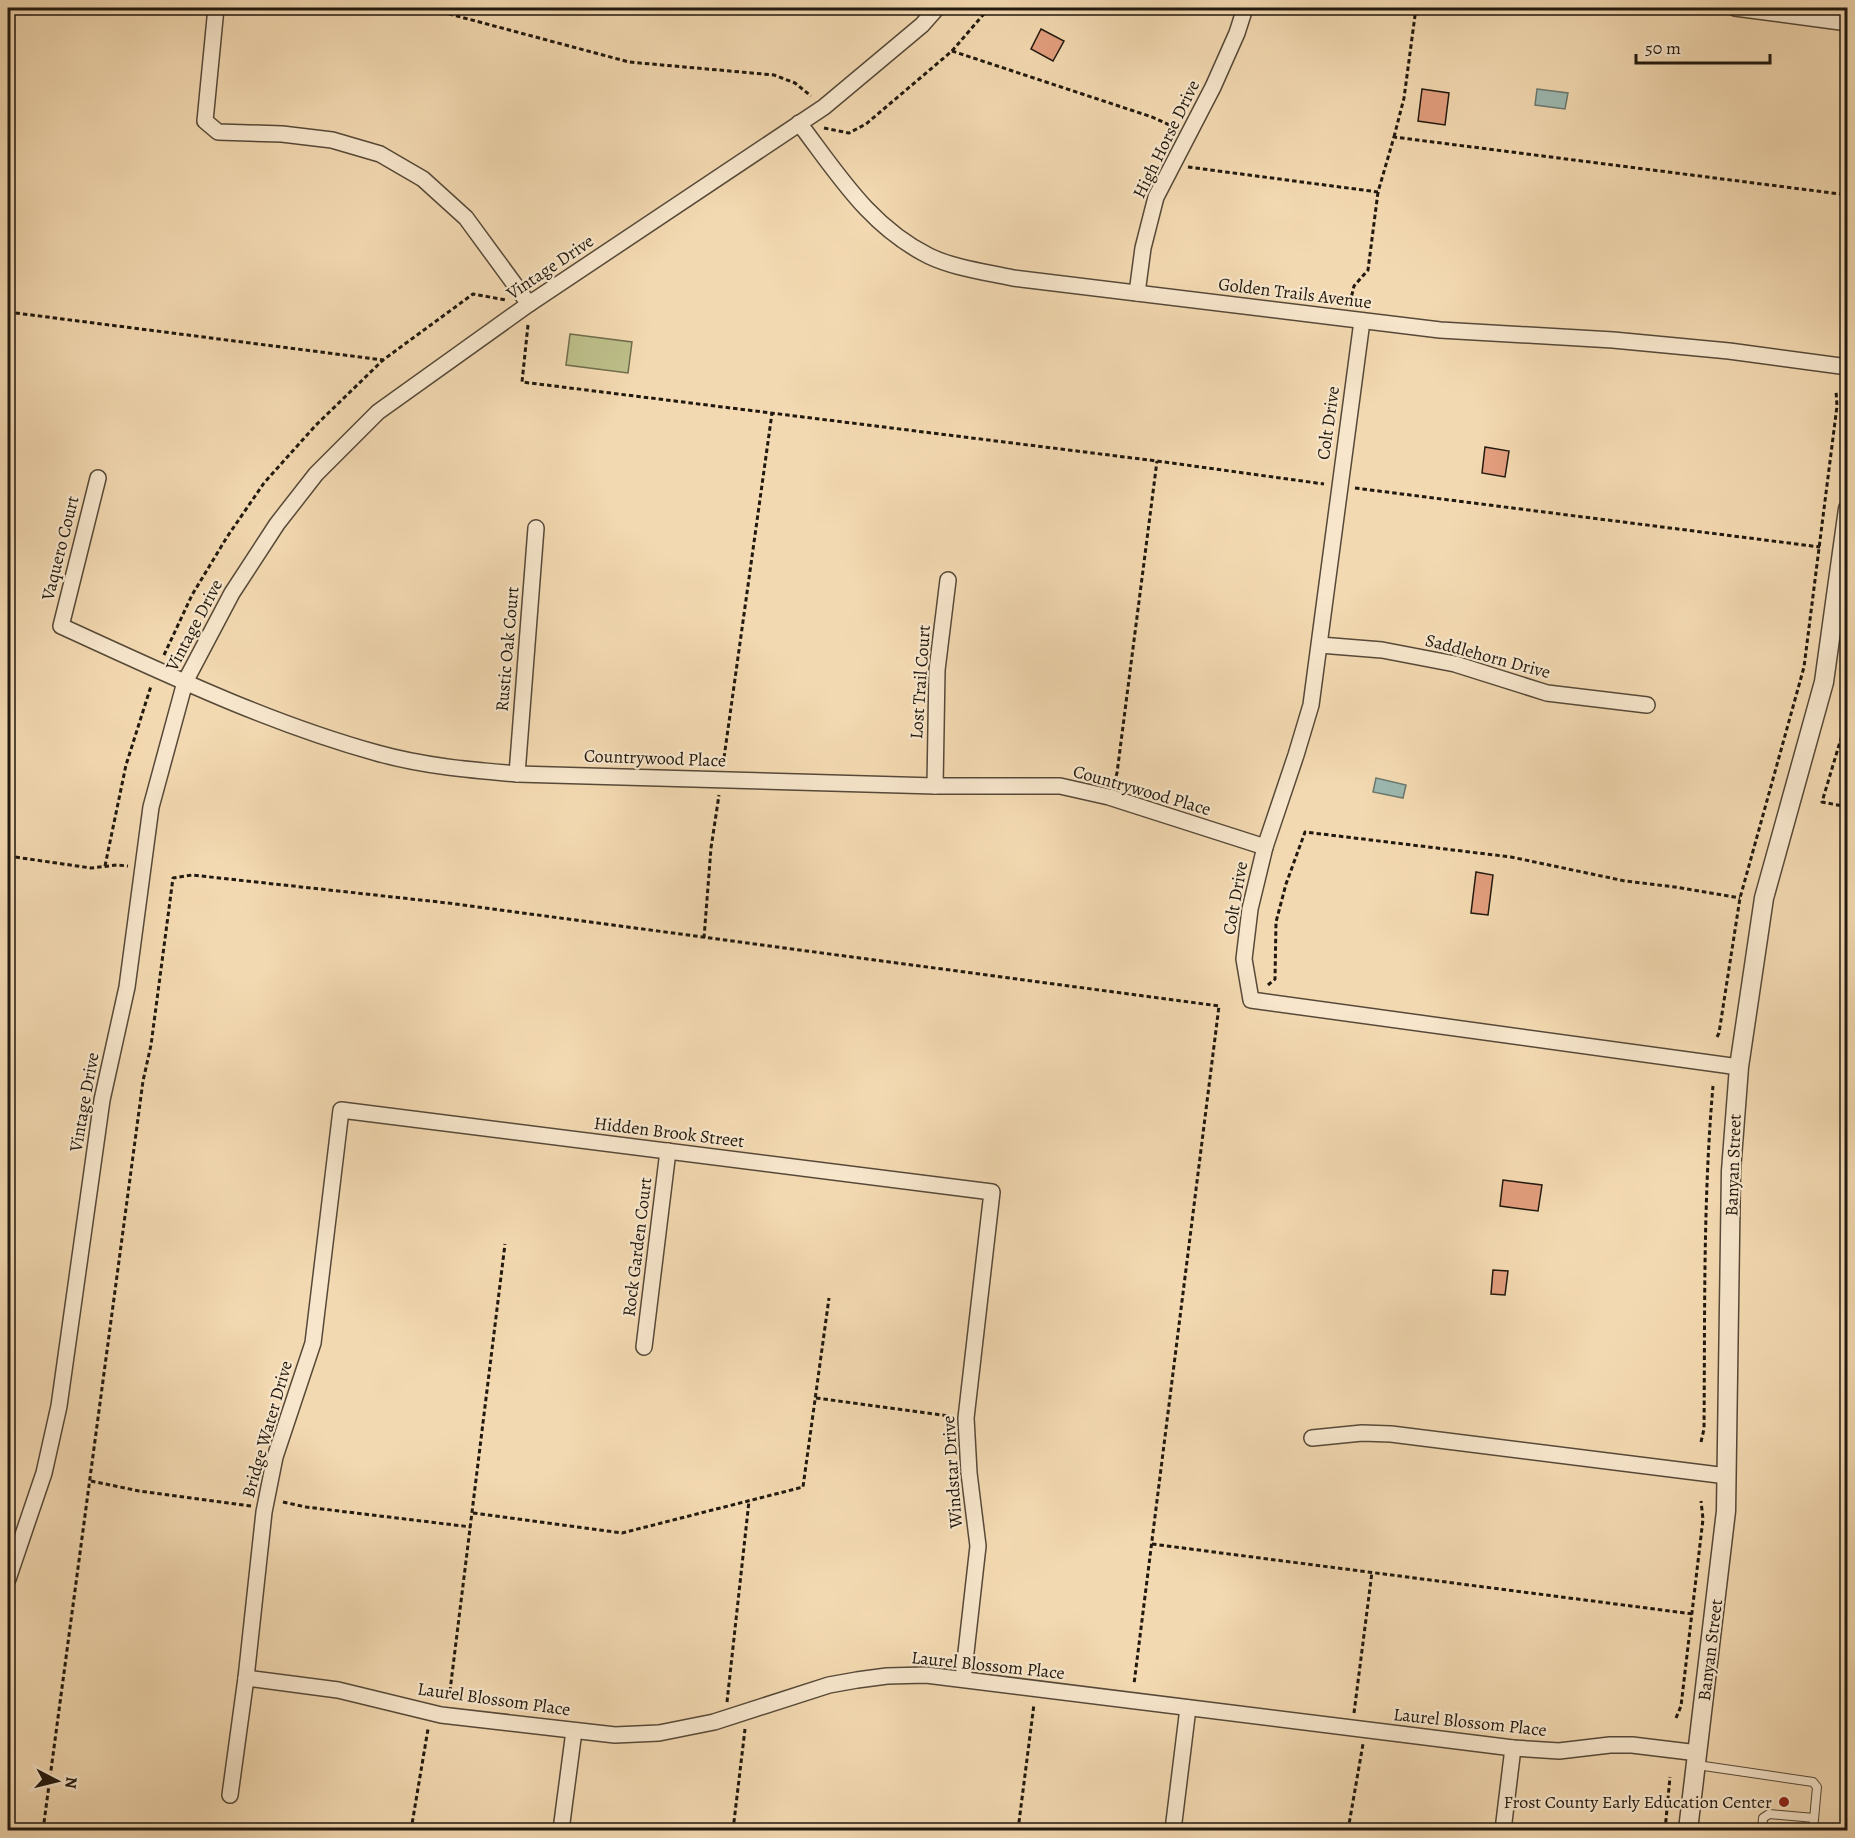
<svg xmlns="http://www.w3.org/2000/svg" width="1855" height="1838" font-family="Alegreya,serif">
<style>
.green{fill:#bdbf8a;stroke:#6f6c4c;stroke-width:1.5}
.water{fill:#9cb9b1;stroke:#6b7970;stroke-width:1.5}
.building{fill:#e39e7e;stroke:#21190f;stroke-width:1.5}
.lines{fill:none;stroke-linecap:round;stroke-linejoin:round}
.service-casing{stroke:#564938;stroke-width:10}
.minor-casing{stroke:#564938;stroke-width:18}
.tertiary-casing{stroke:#564938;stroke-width:21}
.path{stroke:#21190f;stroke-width:3;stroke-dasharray:4.5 3;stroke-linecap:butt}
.service{stroke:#f7e6cc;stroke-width:8}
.minor{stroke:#f7e6cc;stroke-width:15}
.tertiary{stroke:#f7e6cc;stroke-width:18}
.poi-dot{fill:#8f2418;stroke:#f7e6cc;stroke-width:2}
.labels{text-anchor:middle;stroke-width:4.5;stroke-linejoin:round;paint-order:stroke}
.street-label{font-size:18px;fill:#21190f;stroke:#f7e6cc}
.poi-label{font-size:18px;fill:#21190f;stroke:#f7e6cc;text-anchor:end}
</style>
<rect width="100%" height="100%" fill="#f3d9b1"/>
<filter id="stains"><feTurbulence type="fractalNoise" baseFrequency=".00333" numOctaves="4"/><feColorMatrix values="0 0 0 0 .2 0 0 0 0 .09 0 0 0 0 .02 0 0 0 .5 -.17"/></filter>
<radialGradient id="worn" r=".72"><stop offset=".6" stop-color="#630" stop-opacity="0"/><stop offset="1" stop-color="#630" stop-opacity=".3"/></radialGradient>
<path class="green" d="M570 334 632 342 628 373 566 365Z"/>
<g class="water">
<path d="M1537 89 1568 93 1565 109 1535 105Z"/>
<path d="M1376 778 1406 785 1403 798 1373 792Z"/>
</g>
<g class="building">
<path d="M1041 29 1064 41 1053 61 1031 49Z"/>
<path d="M1422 89 1449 93 1445 125 1418 121Z"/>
<path d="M1485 447 1509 451 1505 477 1482 473Z"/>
<path d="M1476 872 1493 875 1488 915 1471 913Z"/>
<path d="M1503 1180 1542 1185 1538 1211 1500 1206Z"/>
<path d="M1493 1270 1508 1271 1505 1295 1491 1294Z"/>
</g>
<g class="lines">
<g class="service-casing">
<g id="service">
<path d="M1697 1765 1813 1782 1817 1787 1813 1830"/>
<path d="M1762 1830 1763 1818 1769 1814 1814 1818"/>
</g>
</g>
<g class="minor-casing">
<g id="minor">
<path d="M216 8 205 121 218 132 282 134 332 140 380 154 423 179 466 218 529 304"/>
<path d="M1735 8 1848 23"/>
<path d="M799 123C838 174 869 226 929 256 954 268 986 272 1013 278L1440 330 1613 340 1729 351 1848 367"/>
<path d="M1137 293 1143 248 1156 197 1213 87 1237 33 1245 8"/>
<path d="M1362 321 1311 705 1296 755 1265 847 1250 909 1244 959 1251 1000 1739 1067"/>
<path d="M98 478 61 626C164 673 268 723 377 753 423 766 470 770 517 774L935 786H1060L1109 797 1265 847"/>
<path d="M1834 619 1848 621"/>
<path d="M1320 645 1382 650 1455 664 1547 693 1647 705"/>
<path d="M517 774 536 528"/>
<path d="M935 786 937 670 948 580"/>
<path d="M644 1347 668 1151"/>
<path d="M1312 1438 1362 1433 1391 1434 1727 1476"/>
<path d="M8 1579 44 1473 59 1406 102 1100 127 987 151 807 185 682 232 593 277 524 316 474 378 412 529 304 824 107 922 25 937 8"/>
<path d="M246 1678 338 1690 441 1715 615 1735 659 1733 714 1722 829 1685 857 1680 887 1676 926 1675 1513 1748 1559 1751 1610 1745H1632L1698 1753"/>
<path d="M230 1795 246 1678 264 1512 275 1457 313 1343 341 1110 992 1192 966 1418 969 1473 978 1546 963 1679"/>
<path d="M561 1830 574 1731"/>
<path d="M1173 1830 1188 1708"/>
<path d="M1503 1830 1513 1748"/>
</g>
</g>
<g class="tertiary-casing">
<path id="tertiary" d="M1688 1830 1726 1511 1731 1171 1739 1067 1764 898 1824 682 1848 509"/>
</g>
<g class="path">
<path d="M427 8 629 62 774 75 795 83 811 96"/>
<path d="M952 51 989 8"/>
<path d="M8 60 15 8"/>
<path d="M824 128 849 133 866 124 952 51 1152 117 1174 127"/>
<path d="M1394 137 1404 98 1416 8"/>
<path d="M1188 167 1378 192 1394 137 1848 195"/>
<path d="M1350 303 1354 286 1368 270 1378 192"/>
<path d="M8 312 383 360 473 294 506 300"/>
<path d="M528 325 522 382 1157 461 1324 484"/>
<path d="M1842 339 1846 334 1848 325"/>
<path d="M1355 488 1820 547"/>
<path d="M164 655 192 595 227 537 264 483 316 425 383 360"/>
<path d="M1848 715 1822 802 1848 807"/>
<path d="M723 765 772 413"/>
<path d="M1114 783 1117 773 1157 461"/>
<path d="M8 856 91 868 117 865 128 866"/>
<path d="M105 866 126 765 151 686"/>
<path d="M704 938 711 848 719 795"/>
<path d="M1268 985 1275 979 1276 922 1286 884 1305 832 1511 857 1625 881 1675 887 1740 898"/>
<path d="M1717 1037 1719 1033 1740 898 1804 667 1837 406 1836 391"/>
<path d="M816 1398 949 1416"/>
<path d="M1701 1442 1704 1429C1705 1315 1703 1200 1713 1086"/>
<path d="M91 1481 139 1491 251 1506"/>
<path d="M283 1502 306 1507 471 1527"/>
<path d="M473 1513 622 1533 803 1487 829 1298"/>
<path d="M1152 1544 1693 1614"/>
<path d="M449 1699 505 1244"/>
<path d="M727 1702 749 1501"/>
<path d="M1354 1713 1372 1572"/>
<path d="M1676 1718 1681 1706 1703 1519 1701 1501"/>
<path d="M43 1830 143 1081 151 1045 173 878 192 875 448 903 1219 1006 1134 1684"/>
<path d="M411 1830 428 1729"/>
<path d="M733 1830 745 1729"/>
<path d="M1018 1830 1034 1704"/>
<path d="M1348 1830 1363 1744"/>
<path d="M1665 1830 1670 1777"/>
</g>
<use href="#service" class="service"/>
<use href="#minor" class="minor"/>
<use href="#tertiary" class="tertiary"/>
</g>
<circle class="poi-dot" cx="1784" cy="1802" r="6"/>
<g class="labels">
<g class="street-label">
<text transform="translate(1166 139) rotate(-64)" y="6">High Horse Drive</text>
<text transform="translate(550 267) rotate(-34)" y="6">Vintage Drive</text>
<text transform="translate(1295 293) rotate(7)" y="6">Golden Trails Avenue</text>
<text transform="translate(1328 423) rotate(-82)" y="6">Colt Drive</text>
<text transform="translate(60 548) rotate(-76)" y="6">Vaquero Court</text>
<text transform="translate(194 625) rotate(-62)" y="6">Vintage Drive</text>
<text transform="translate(507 649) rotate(-85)" y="6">Rustic Oak Court</text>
<text transform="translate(1488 656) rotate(15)" y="6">Saddlehorn Drive</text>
<text transform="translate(920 682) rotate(-86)" y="6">Lost Trail Court</text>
<text transform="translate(655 758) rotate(2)" y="6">Countrywood Place</text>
<text transform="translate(1142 790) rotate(16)" y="6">Countrywood Place</text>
<text transform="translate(1235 898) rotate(-80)" y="6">Colt Drive</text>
<text transform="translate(84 1102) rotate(-80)" y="6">Vintage Drive</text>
<text transform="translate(669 1132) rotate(7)" y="6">Hidden Brook Street</text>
<text transform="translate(1733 1165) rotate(-88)" y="6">Banyan Street</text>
<text transform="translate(637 1247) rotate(-83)" y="6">Rock Garden Court</text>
<text transform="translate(267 1429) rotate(-74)" y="6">Bridge Water Drive</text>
<text transform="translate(952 1472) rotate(-94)" y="6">Windstar Drive</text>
<text transform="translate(1710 1650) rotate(-83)" y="6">Banyan Street</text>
<text transform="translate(988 1665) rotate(6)" y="6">Laurel Blossom Place</text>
<text transform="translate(494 1699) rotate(8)" y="6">Laurel Blossom Place</text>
<text transform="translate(1470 1722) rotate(6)" y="6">Laurel Blossom Place</text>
</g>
<g class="poi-label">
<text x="1772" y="1808">Frost County Early Education Center</text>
</g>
</g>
<rect width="1855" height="1838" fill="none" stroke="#f3d9b1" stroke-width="30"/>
<rect x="9" y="9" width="1837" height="1820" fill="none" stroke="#21190f" stroke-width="3"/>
<rect x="15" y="15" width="1825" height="1808" fill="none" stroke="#21190f" stroke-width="1.5"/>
<g transform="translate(57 1781) rotate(97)" stroke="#f7e6cc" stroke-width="4.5" paint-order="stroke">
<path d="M0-4.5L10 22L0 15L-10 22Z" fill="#21190f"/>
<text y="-9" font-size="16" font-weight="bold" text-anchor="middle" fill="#21190f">N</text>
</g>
<path d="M1636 54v9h134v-9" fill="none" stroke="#21190f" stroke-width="3"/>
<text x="1645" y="54" font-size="18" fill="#21190f" stroke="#f7e6cc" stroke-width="4.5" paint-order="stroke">50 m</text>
<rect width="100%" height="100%" filter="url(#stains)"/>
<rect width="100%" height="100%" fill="url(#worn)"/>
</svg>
